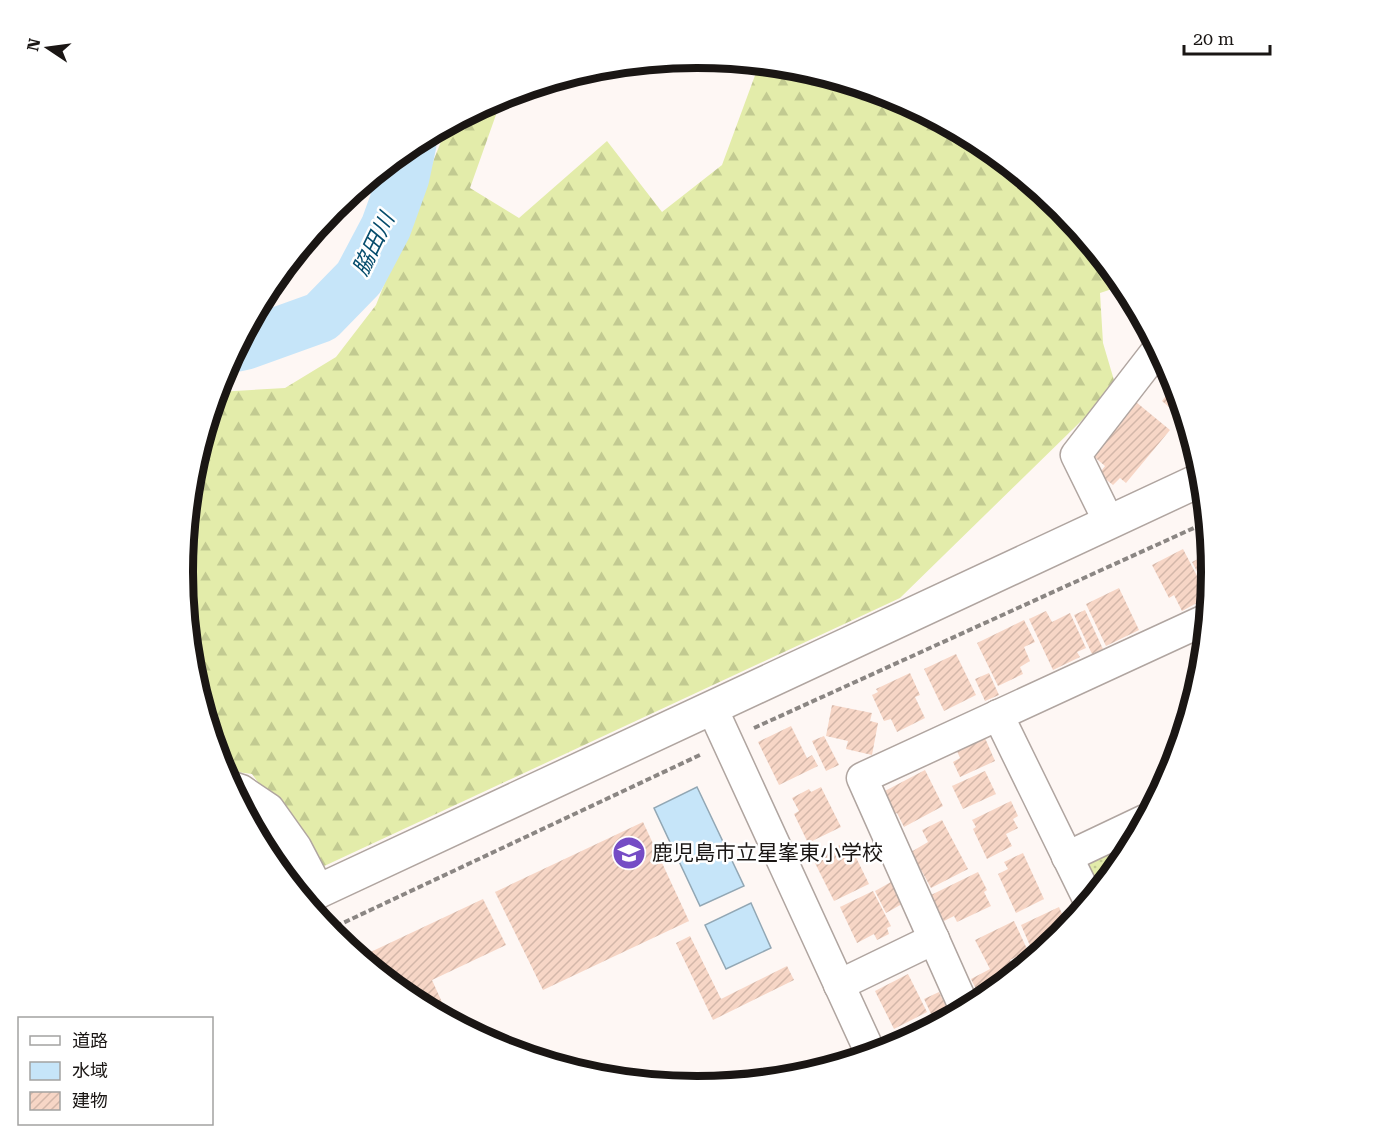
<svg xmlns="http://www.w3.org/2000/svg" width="1394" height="1143" font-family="'Roboto Serif','Noto Sans JP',serif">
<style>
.green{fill:url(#green-dots)}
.forest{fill:url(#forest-firs)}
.water{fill:#c6e5f9;stroke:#92a7b4;stroke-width:1.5}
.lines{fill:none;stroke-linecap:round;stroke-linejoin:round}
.river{stroke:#c6e5f9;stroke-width:51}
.building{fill:url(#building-hatch)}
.minor-casing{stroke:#b0a5a0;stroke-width:33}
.tertiary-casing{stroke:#b0a5a0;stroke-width:36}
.path{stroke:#8b8683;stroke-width:4;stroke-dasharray:6 3;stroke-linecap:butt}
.minor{stroke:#fff;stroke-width:30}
.tertiary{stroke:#fff;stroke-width:33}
.labels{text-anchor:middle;stroke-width:5;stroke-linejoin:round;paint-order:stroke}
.poi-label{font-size:21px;fill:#1a1614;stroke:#fff;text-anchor:start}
.water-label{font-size:22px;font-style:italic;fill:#054c6c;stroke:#fff}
.rim{fill:none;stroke:#1a1614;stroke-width:8}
</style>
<defs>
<pattern id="green-dots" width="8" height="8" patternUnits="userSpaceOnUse" patternTransform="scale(1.5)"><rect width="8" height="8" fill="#e3ecaa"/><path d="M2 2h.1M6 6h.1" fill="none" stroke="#c2ca91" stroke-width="1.8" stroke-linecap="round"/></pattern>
<pattern id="forest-firs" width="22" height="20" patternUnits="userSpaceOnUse" patternTransform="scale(1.5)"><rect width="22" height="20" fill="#e3ecaa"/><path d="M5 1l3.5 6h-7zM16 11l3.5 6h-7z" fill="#c2ca91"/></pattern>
<pattern id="building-hatch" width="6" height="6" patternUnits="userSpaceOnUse" patternTransform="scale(1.5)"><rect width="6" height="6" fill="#f7d6c6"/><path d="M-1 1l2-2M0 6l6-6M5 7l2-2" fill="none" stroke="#d3b7a9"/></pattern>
</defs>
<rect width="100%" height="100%" fill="#fef7f4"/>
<g class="green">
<path d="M245 812 267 830 284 859 275 865 269 857Z"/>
<path d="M1137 835 1125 858 1097 891 1088 873 1092 857Z"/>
</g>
<path class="forest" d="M782 65 798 67 894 96 983 144 1061 208 1124 285 1100 293 1103 343 1116 387 900 598 320 868 252 774 223 770 192 672 183 571 192 471 217 392 285 388 336 357 376 305 448 124 503 95 470 188 519 218 607 141 662 212 722 165 757 70Z"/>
<g class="water">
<path d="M697 787 744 886 700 906 654 808Z"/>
<path d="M751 903 771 948 726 969 705 925Z"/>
</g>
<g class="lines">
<path class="river" d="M237 346 246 344 321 317 359 278 386 227 404 177 411 144"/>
</g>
<g class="building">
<path d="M1175 384 1190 433 1172 418 1176 413 1162 401Z"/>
<path d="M1136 402 1170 430 1126 483 1120 478 1113 485 1099 474 1105 466 1092 455Z"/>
<path d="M1183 549 1208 597 1182 611 1174 595 1169 598 1152 565Z"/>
<path d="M1204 556 1211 570 1209 594 1192 562Z"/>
<path d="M1119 588 1139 630 1106 646 1086 604Z"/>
<path d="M1085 610 1103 649 1092 654 1074 615Z"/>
<path d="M1046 611 1052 622 1070 613 1086 648 1077 652 1080 657 1053 670 1029 619Z"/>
<path d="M1024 620 1035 642 1024 647 1030 661 1020 667 1023 674 998 686 977 643Z"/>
<path d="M956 654 976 695 944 711 924 669Z"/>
<path d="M910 673 920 695 915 697 925 718 897 732 891 719 884 721 872 695 878 692 876 689Z"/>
<path d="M989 673 999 695 985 701 975 679Z"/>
<path d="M832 705 872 713 870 721 878 723 872 755 846 749 848 741 826 736Z"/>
<path d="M791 726 807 758 812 755 818 766 779 785 758 742Z"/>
<path d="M824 736 839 765 826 771 812 741Z"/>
<path d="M985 738 995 761 960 777 953 762 960 758 957 751Z"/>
<path d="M925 770 943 806 904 827 897 813 893 815 881 793Z"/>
<path d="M985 771 996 794 963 809 952 786Z"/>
<path d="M821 787 841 827 808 843 794 814 799 811 792 798 809 789 811 792Z"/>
<path d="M1011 801 1018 816 1013 819 1018 828 1006 834 1012 846 987 859 973 829 976 827 972 820Z"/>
<path d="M942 820 968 869 931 888 911 852 928 842 922 830Z"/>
<path d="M643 822 689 921 543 990 495 892Z"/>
<path d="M848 841 869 884 834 901 813 859Z"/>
<path d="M1023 853 1044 899 1016 913 998 874 1008 869 1004 862Z"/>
<path d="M978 872 987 890 984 892 991 906 957 922 954 916 944 921 931 895Z"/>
<path d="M891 882 902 904 886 913 875 891Z"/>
<path d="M873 891 891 926 887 928 889 934 877 940 874 934 857 943 840 907Z"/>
<path d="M483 899 506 945 432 980 450 1020 411 999 360 957Z"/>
<path d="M1059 907 1068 927 1064 931 1060 933 1061 936 1030 960 1029 957 1034 955 1021 925Z"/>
<path d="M1014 921 1028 951 1010 960 1016 972 988 995 981 999 971 979 990 969 975 940Z"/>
<path d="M690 936 721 999 787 966 794 980 713 1020 676 943Z"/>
<path d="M908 974 927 1012 894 1029 875 991Z"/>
<path d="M939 992 948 1010 933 1018 924 999Z"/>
<path d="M922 1025 925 1030 901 1043 898 1037Z"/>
</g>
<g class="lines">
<g class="minor-casing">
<g id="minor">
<path d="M1109 522 1076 455 1158 349"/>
<path d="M712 708 871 1054"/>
<path d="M998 715 1089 901"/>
<path d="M232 787 241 790 269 809 296 847 319 891"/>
<path d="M1067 857 1145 820"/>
<path d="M839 985 934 939"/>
<path d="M965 1009 862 778 1207 619"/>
</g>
</g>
<g class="tertiary-casing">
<path id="tertiary" d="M304 900 319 891 1202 479"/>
</g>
<g class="path">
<path d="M754 728 1207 522"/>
<path d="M328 930 702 754"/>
</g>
<use href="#minor" class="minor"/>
<use href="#tertiary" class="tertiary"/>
</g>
<defs>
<g id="school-disc" transform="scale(1.725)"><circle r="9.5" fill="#754cc5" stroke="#fff"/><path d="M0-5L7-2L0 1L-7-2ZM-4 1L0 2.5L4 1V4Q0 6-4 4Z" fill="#fff"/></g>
</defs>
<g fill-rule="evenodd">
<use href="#school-disc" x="629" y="853"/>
</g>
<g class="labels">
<g class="poi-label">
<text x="652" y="860">鹿児島市立星峯東小学校</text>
</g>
<g class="water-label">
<text transform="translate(373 244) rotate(-64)" y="8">脇田川</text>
</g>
</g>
<path d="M0 0H1394V1143H0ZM193 572a504 504 0 1 1 1008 0a504 504 0 1 1-1008 0Z" fill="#fff" fill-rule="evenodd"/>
<path class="rim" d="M193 572a504 504 0 1 1 1008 0a504 504 0 1 1-1008 0Z"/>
<rect x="18" y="1017" width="195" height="108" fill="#ffffff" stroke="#a3a2a1" stroke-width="1.5"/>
<rect x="30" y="1036" width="30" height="9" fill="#ffffff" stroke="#a3a2a1" stroke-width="1.5"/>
<text x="72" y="1047" font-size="18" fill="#1a1614">道路</text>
<rect x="30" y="1062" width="30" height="18" fill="#c6e5f9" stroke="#a3a2a1" stroke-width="1.5"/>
<text x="72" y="1077" font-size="18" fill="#1a1614">水域</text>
<rect x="30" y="1092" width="30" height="18" fill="url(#building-hatch)" stroke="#a3a2a1" stroke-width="1.5"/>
<text x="72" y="1107" font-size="18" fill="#1a1614">建物</text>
<g transform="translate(48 48) rotate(283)" stroke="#ffffff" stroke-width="4.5" paint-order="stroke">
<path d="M0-4.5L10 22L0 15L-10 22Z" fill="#1a1614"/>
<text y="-9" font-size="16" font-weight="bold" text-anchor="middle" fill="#1a1614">N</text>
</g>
<path d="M1184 45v9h86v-9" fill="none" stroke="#1a1614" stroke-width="3"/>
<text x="1193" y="45" font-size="18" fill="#1a1614" stroke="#ffffff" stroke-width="4.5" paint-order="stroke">20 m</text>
</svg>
